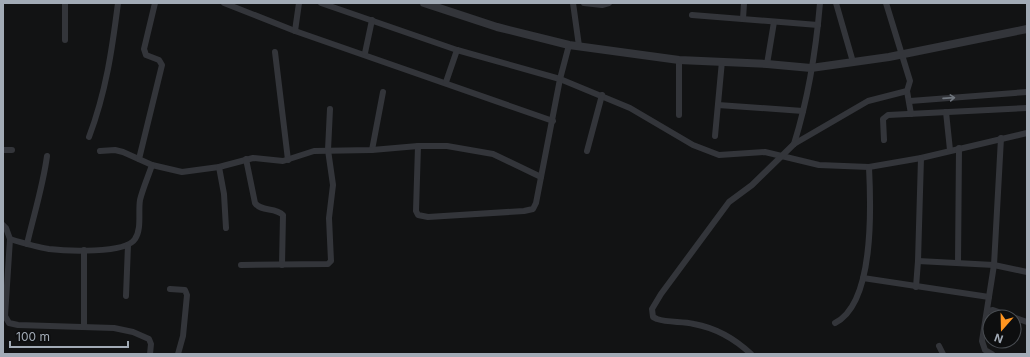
<svg xmlns="http://www.w3.org/2000/svg" width="1030" height="357" font-family="Inter,sans-serif">
<style>
.lines{fill:none;stroke-linecap:round;stroke-linejoin:round}
.minor{stroke:#33353a;stroke-width:6}
.tertiary{stroke:#33353a;stroke-width:8}
.oneway{stroke:#70767e}
</style>
<rect width="100%" height="100%" fill="#121314"/>
<g class="lines">
<g class="minor">
<path d="M224 3 295 31 553 121"/>
<path d="M321 3 457 50 560 79 630 108 693 145 719 155 765 152 819 165 869 167 921 158 1027 133"/>
<path d="M573 3 579 46"/>
<path d="M584 3 602 5 609 3"/>
<path d="M836 3 853 62"/>
<path d="M692 15 818 25"/>
<path d="M743 19 744 3"/>
<path d="M295 31 299 3"/>
<path d="M65 40V3"/>
<path d="M275 52 288 160"/>
<path d="M365 53 372 20"/>
<path d="M767 64 774 22"/>
<path d="M446 82 457 50"/>
<path d="M907 91 911 114"/>
<path d="M910 101 1027 92"/>
<path d="M718 105 803 111"/>
<path d="M946 112 950 150"/>
<path d="M679 115V60"/>
<path d="M715 136 722 61"/>
<path d="M89 137C106 92 112 50 118 3"/>
<path d="M884 140 883 119 888 115 1027 108"/>
<path d="M794 144C808 99 816 50 820 3"/>
<path d="M418 146 416 211 418 215 428 217 524 211 533 209 536 203 560 79 569 45"/>
<path d="M3 150H12"/>
<path d="M372 150 383 92"/>
<path d="M100 151 115 150 123 152 152 165 182 172 219 167 253 158 283 161 314 151 372 150 418 146H447L493 154 541 177"/>
<path d="M587 151 602 95"/>
<path d="M139 159 162 65 159 60 146 55 144 49 155 3"/>
<path d="M246 159 255 203C261 212 275 207 283 215L282 265"/>
<path d="M219 167 224 194 226 228"/>
<path d="M3 225 6 228 10 239 5 316 9 323 18 325 114 328 133 332 149 339 151 344 150 354"/>
<path d="M10 239C23 243 36 247 49 249 65 251 126 254 135 239 142 229 138 212 140 200 143 188 148 177 152 165"/>
<path d="M27 244C34 214 43 186 47 156"/>
<path d="M918 261 994 265 1027 272"/>
<path d="M958 263 959 148"/>
<path d="M241 265 328 264 331 261 329 218 333 185 328 150 330 109"/>
<path d="M863 278 989 297"/>
<path d="M916 287 918 261 921 158"/>
<path d="M170 289 185 290 187 295 183 336 178 354"/>
<path d="M126 296 128 245"/>
<path d="M987 311 993 310 1027 322"/>
<path d="M835 323C875 303 871 206 869 167"/>
<path d="M84 327V250"/>
<path d="M939 346 943 354"/>
<path d="M751 354C735 339 716 328 694 324 682 321 669 323 657 319L653 317 652 309 661 294 729 202 752 185 794 144 868 101 907 91 910 81 886 3"/>
<path d="M992 354 985 350 982 341 994 265 1001 138"/>
</g>
<path class="tertiary" d="M424 3 497 27 569 45 679 60 767 64 811 68 889 57 1027 29"/>
</g>
<defs><path id="oneway-shaft" d="M-6 0H5M1.5-3L5.5 0L1.5 3" fill="none" stroke-width="1.6" stroke-linecap="round" stroke-linejoin="round"/></defs>
<use class="oneway" href="#oneway-shaft" transform="translate(949 98) rotate(-4)"/>
<rect width="1030" height="357" fill="none" stroke="#a2abb6" stroke-width="8"/>
<g transform="translate(1002 329) rotate(200)"><circle r="19" fill="#0d0e0f" stroke="#494d52"/>
<path d="M0-3L7 15L0 10L-7 15Z" fill="#ff9520"/>
<text y="-6" font-size="11" font-weight="bold" text-anchor="middle" fill="#a2abb6">N</text>
</g>
<path d="M10 341v6h118v-6" fill="none" stroke="#a2abb6" stroke-width="2"/>
<text x="16" y="341" font-size="12" fill="#a2abb6" stroke="#0d0e0f" stroke-width="3" paint-order="stroke">100 m</text>
</svg>
